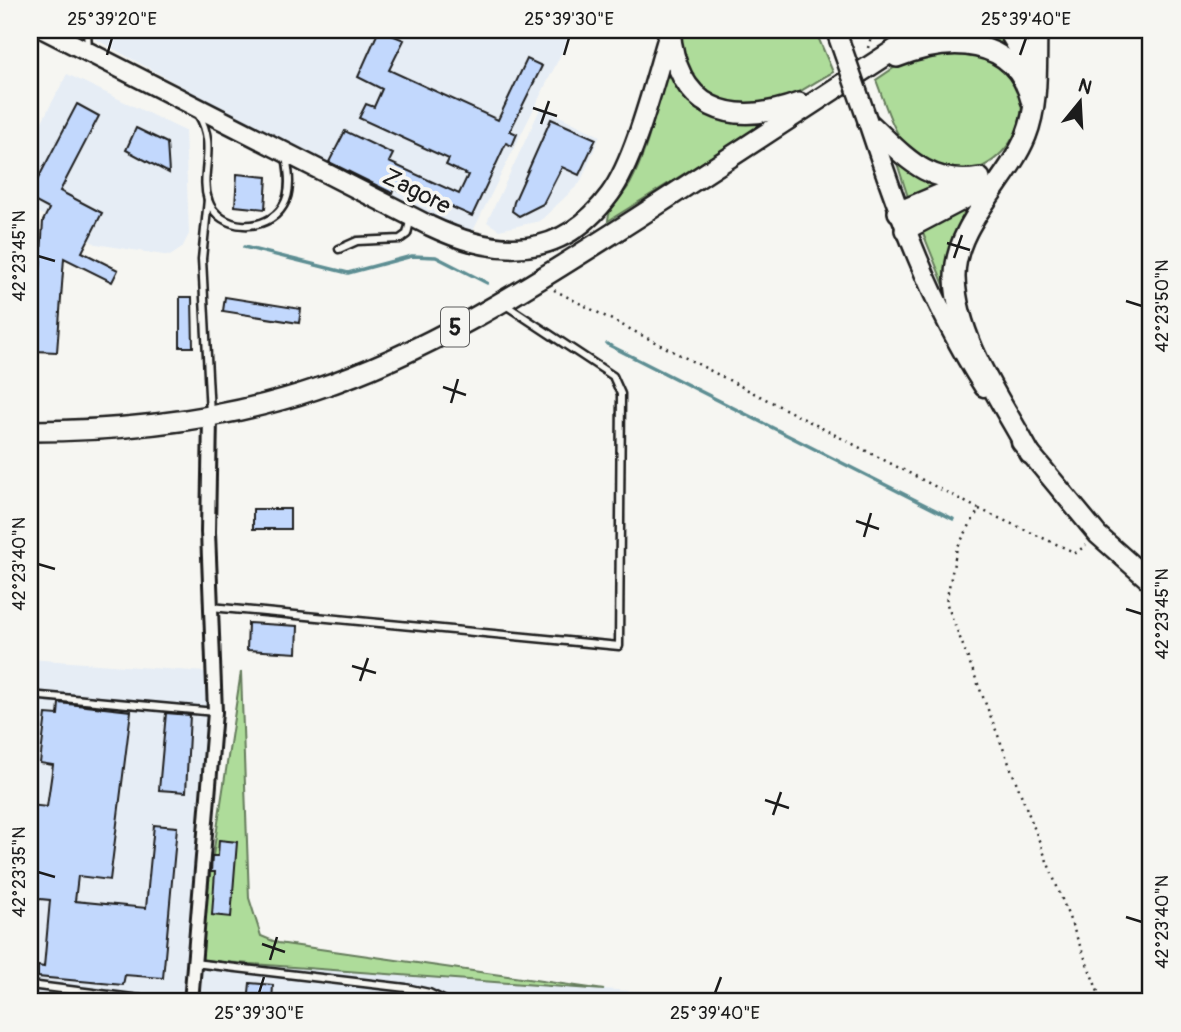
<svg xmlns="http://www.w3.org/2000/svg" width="1181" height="1032" font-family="Pangolin,sans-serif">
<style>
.built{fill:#e6edf5}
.green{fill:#aedc9a;stroke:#657c5b;stroke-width:2}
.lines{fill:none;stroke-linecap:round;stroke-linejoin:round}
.stream{stroke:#5d8e93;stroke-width:3.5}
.building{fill:#c2d8fd;stroke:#1c1c1c;stroke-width:2}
.lane-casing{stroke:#1c1c1c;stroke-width:11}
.street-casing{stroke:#1c1c1c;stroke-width:18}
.secondary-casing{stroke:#1c1c1c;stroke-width:23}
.primary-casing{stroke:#1c1c1c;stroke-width:24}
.path{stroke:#1c1c1c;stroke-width:2.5;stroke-dasharray:2 5;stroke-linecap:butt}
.lane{stroke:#f6f6f2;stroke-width:6}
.street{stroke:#f6f6f2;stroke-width:12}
.secondary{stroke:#f6f6f2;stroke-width:18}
.primary{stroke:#f6f6f2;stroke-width:19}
.secondary-bridge-casing{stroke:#1c1c1c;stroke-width:23;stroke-linecap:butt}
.secondary-bridge{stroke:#f6f6f2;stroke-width:18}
.ticks{fill:none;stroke:#1c1c1c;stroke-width:2.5}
.labels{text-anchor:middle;stroke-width:7;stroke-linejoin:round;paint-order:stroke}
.shield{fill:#f6f6f2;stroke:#5d5d5c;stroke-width:2}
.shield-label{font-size:23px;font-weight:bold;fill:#1c1c1c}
.street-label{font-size:24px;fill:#1c1c1c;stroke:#f6f6f2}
.neatline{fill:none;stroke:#1c1c1c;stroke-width:2.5}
.ticks-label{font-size:18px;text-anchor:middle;fill:#1c1c1c}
</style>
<rect width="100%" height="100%" fill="#f6f6f2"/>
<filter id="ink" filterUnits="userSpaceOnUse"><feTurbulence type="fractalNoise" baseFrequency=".0143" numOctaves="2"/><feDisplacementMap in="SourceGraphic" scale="14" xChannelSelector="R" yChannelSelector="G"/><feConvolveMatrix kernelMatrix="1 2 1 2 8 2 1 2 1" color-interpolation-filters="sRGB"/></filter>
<g filter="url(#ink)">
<g class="built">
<path d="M79 30H573L473 231 428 217 316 160Z"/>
<path d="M67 74 185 131 189 234 182 248 170 256 96 244 30 208V144Z"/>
<path d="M541 107 600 136 580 183 540 221 499 230 487 222Z"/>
<path d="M30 659 206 672 209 709 197 960 659 993 662 1002H30Z"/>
</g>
<g class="green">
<path d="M683 30H815L833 72C812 83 788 102 764 106 718 115 675 78 683 30Z"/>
<path d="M946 30H999L1015 60 935 38Z"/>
<path d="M934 51C957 53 988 52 1006 69 1055 117 979 214 912 152 893 135 885 103 876 80L907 59Z"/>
<path d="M669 65 685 92 764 118V124L608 221C608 207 623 196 630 184 649 148 657 104 669 65Z"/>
<path d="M894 154 951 185 909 200Z"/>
<path d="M986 194 978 205 953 307 922 231Z"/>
<path d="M241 672 249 898 261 936 278 943 604 990 197 960Z"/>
</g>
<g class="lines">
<g class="stream">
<path d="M244 247 348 273 412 256 436 257 487 283"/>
<path d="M607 344 953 519"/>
</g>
</g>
<g class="building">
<path d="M379 30 404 40 389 70 498 120 527 59 542 66 510 131 517 134 512 146 506 143 472 216 445 204 441 211 394 188 392 193 329 162 345 131 393 154 389 162 459 194 468 175 446 165 449 159 359 118 366 104 374 107 382 89 358 77Z"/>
<path d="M77 104 99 116 60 191 102 213 82 252 118 270 112 282 64 258 57 352 35 351 43 221 49 209 30 199V194Z"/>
<path d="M551 119 596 139 579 175 562 167 543 204 519 216 512 211 514 202Z"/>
<path d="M136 128 167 143 169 173 126 150Z"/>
<path d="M237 174 267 177 265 209 235 206Z"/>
<path d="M180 297H192L193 347H180Z"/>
<path d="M225 297 301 309 299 323 223 311Z"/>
<rect x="253" y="509" width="37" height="20"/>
<path d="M248 623 298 626 297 653 247 650Z"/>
<path d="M59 703 131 711 110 880 78 876 75 901 146 908 154 825 177 827 163 978 125 975 123 985 38 977V966L44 967 50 900 30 898V805L47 807 53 765 40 763 46 714 58 715Z"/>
<path d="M166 713 190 715 186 792 159 790Z"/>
<path d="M219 840 237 842 231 917 212 915 215 872H211L212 856H218Z"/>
<path d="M250 983 273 985 272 1002H248Z"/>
</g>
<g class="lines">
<g class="lane-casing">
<g id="lane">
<path d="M87 30 88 49"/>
<path d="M198 114C218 146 199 173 208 200 219 232 267 233 283 206 292 192 289 172 286 157"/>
<path d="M208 199 202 259 210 414"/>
<path d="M339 249 357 241 400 239 407 234 411 217"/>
<path d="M211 607 619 646 621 394 613 376 504 304"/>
<path d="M30 695 215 712"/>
<path d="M194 963 406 988 429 993 447 1002"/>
<path d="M30 985 164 1002"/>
</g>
</g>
<g class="street-casing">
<path id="street" d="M191 1002 215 712 208 532 210 418"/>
</g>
<g class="secondary-casing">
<g id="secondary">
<path d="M45 30 430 226C497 258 561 261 610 194 636 159 656 74 670 30"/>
<path d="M868 122C899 215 931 304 984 387"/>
<path d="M1021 442 1098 535 1151 582"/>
</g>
</g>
<g class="primary-casing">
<g id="primary">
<path d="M670 30C677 109 729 128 799 103"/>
<path d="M1008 30 1035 75"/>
<path d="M897 57C948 37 1014 35 1031 100"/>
<path d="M868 122C903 154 927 187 980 178"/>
<path d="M898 212 967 183"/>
<path d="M905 230 985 188"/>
<path d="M30 431C126 431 225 420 316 389 432 351 535 283 637 218 733 155 829 93 925 30"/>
<path d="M1030 454C1002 401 957 341 955 278 954 225 1007 183 1026 136 1039 104 1036 64 1037 30"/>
</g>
</g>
<g class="path">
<path d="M868 48 873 30"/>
<path d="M554 290 979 509 957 548 946 602 1102 1002"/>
<path d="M979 509 1076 553 1086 545"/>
</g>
<use href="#lane" class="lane"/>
<use href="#street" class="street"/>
<use href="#secondary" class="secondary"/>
<use href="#primary" class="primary"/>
<g class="secondary-bridge-casing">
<path id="secondary-bridge" d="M836 31 868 122"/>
</g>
<use href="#secondary-bridge" class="secondary-bridge"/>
</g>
</g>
<path class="ticks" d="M107 55 112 38M564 55 569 38M1020 55 1026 38M533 108 557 116M541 124 549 101M947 243 970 250M38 256 55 261M954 258 962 235M1126 301 1142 306M443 387 466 395M451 403 458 379M856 521 879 529M864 537 871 513M38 564 55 569M1126 609 1142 614M352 666 376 673M360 681 368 658M765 800 789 808M773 815 781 792M38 872 55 877M1126 917 1142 922M262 944 285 952M270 960 277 937M259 993 264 977M715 993 721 977"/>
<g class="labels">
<rect class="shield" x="441" y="307.5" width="28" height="39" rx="5"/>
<g class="shield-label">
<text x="455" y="335">5</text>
</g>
<g class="street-label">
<text transform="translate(417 191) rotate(27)" y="8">Zagore</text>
</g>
</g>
<rect width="1181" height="1032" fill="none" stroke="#f6f6f2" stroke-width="77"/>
<g transform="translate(1080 102) rotate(18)" stroke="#f6f6f2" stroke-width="5" paint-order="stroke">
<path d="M0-5L12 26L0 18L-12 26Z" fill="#1c1c1c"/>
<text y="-10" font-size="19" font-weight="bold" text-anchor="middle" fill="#1c1c1c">N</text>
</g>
<rect x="38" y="38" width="1104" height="955" class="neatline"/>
<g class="ticks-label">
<text x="112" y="25">25°39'20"E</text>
<text x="569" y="25">25°39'30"E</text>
<text x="1026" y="25">25°39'40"E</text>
<text transform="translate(19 256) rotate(-90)" y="6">42°23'45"N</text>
<text transform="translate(1162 306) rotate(-90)" y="6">42°23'50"N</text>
<text transform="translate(19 564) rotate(-90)" y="6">42°23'40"N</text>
<text transform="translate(1162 614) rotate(-90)" y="6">42°23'45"N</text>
<text transform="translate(19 872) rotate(-90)" y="6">42°23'35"N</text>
<text transform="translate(1162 922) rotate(-90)" y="6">42°23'40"N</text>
<text x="259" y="1019">25°39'30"E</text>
<text x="715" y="1019">25°39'40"E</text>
</g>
</svg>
